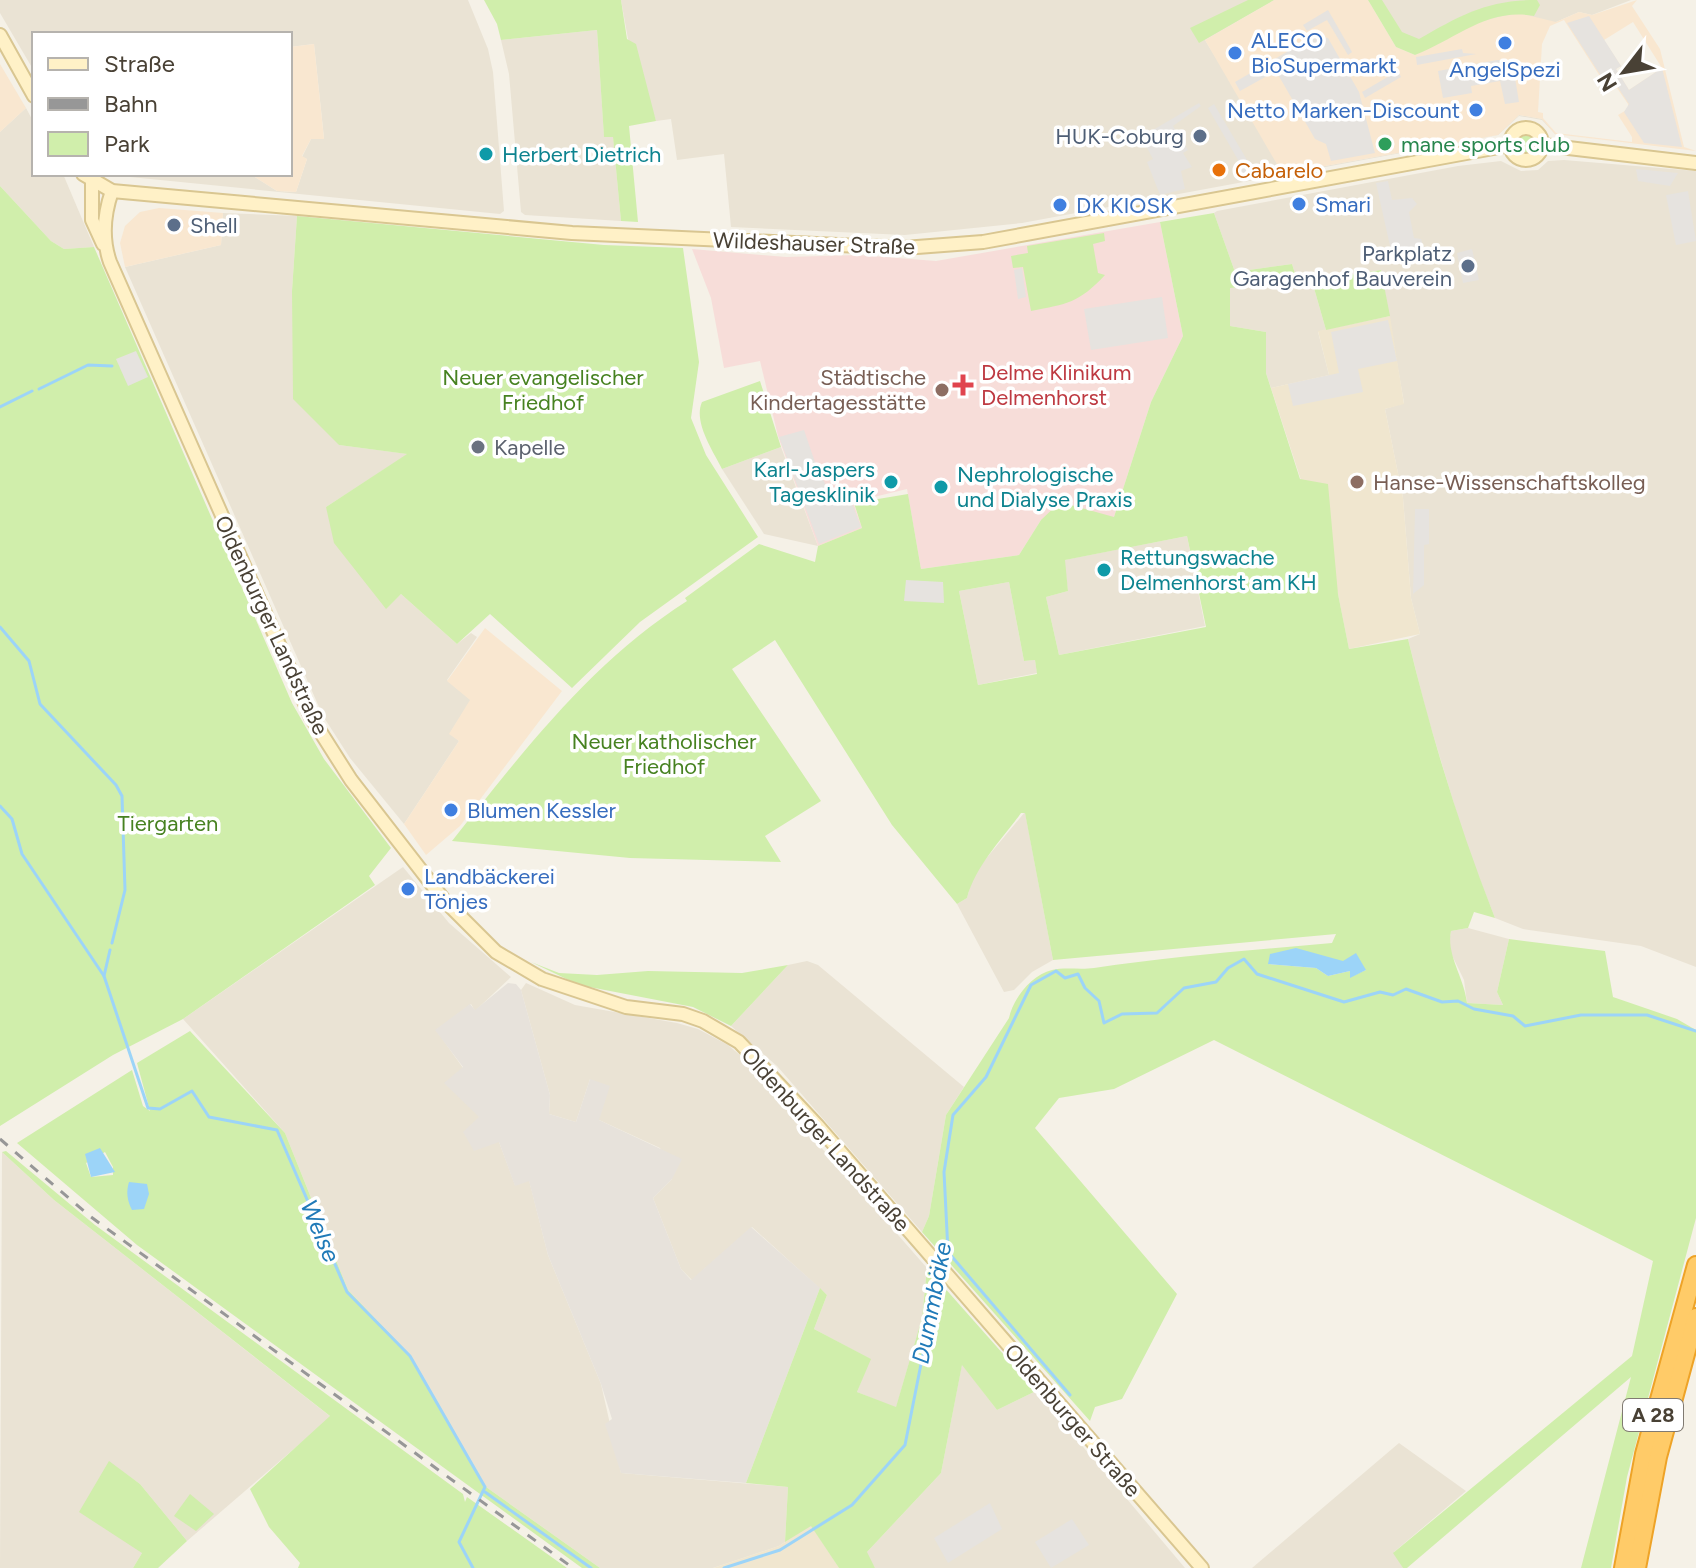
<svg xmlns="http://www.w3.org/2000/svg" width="1696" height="1568" font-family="Figtree,sans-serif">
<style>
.residential{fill:#eae3d4}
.commercial{fill:#f9e7d0;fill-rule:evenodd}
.industrial{fill:#e7e2db}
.education{fill:#f0e6cf}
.medical{fill:#f7ddd9}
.green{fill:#d0eeab;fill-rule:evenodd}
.parking{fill:#e6e3df}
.water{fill:#9cd4f8}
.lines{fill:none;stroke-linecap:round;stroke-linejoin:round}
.stream{stroke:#9cd4f8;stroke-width:3}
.secondary-casing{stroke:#d9c691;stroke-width:16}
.motorway-casing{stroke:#eea327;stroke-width:20}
.secondary{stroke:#fff1c7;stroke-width:12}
.motorway{stroke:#ffcb68;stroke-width:16}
.rail{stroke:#979797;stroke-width:3;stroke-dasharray:10 10;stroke-linecap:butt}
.shop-dot{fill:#3f7fe0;stroke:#fff;stroke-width:3}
.service-dot{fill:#5c6f8a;stroke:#fff;stroke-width:3}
.leisure-dot{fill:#2e9e5b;stroke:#fff;stroke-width:3}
.culture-dot{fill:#0f9aa8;stroke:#fff;stroke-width:3}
.food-dot{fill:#e8710a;stroke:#fff;stroke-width:3}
.health-dot{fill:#e0444e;stroke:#fff;stroke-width:3}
.education-dot{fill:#8d6e63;stroke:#fff;stroke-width:3}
.worship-dot{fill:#6b7280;stroke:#fff;stroke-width:3}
.labels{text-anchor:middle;stroke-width:7;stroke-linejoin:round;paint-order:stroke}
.shield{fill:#fff;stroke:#807a72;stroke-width:2}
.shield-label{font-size:20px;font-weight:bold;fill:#494135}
.shop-label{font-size:22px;fill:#366cbe;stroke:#fff;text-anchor:start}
.service-label{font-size:22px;fill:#4e5e75;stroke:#fff;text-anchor:end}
.leisure-label{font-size:22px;fill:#27864d;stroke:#fff;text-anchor:start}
.culture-label{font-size:22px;fill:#0d838f;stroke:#fff;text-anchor:start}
.food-label{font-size:22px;fill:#c56008;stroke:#fff;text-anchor:start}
.street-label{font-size:22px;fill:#494135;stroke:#fff}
.health-label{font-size:22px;fill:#be3a42;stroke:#fff;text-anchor:start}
.park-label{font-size:22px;fill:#478221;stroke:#fff}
.education-label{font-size:22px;fill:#785e54;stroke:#fff;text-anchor:end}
.worship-label{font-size:22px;fill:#5b616d;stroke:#fff;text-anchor:start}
.water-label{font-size:24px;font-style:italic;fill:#207ab8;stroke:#fff}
</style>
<rect width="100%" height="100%" fill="#f5f1e7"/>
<g class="residential">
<path d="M0 0H468L488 49 493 72 504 211 500 214 110 175 250 174 277 191 296 192 307 159 302 157 311 139 324 138 314 44 290 47V34H34V71L0 13Z"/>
<path d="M621 0H1274L1205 40 1286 173 1497 135 1519 115 1543 119 1556 134 1696 153 1555 134 1542 120 1519 116 1498 135 1022 223 905 235 731 227 724 154 677 160 671 119 656 121 628 39Z"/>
<path d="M1368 0H1631L1592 15 1579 12 1556 22 1420 53Z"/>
<path d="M597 30 604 136H613L621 221 525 215 521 212 509 74 501 40Z"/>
<path d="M26 108 34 123V174H63L94 247 64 249 51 241 0 186V132Z"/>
<path d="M1564 160 1696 171V967L1641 946 1523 929 1495 918 1467 847 1426 711 1408 639 1420 634 1411 598 1403 498 1385 409 1404 403 1381 270 1312 281 1326 330 1318 332 1329 375 1271 388 1266 373V332L1230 326 1229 288 1298 283 1292 264 1235 272 1214 213 1217 211 1458 166 1501 161 1521 171 1538 170 1548 161Z"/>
<path d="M223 213 297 216 292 291 339 445 408 454 326 507 386 608 401 594 457 644 471 633 477 637 447 680 471 700 450 733 459 741 404 824 350 758 323 716 125 267 221 245Z"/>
<path d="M781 447 818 546 764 534 722 469Z"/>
<path d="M1187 536 1205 626 1059 655 1046 597 1068 591 1064 560Z"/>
<path d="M1009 582 1024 661 1035 660 1037 673 978 685 959 591Z"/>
<path d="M1025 812 1053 960 1032 972 1014 990 1004 992 957 904 967 898 973 876 984 861Z"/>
<path d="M403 867 449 923 511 977 475 1011 471 1004 436 1030 463 1068 479 1117 499 1142 515 1185 529 1180 548 1255 601 1384 621 1473 788 1487 785 1542 779 1546 713 1568H600L486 1487 411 1356 348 1290 285 1133 183 1019Z"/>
<path d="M1468 928 1509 939 1497 992 1503 1005 1467 1003 1464 980 1448 947 1451 931Z"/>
<path d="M807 961 818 965 964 1087 946 1115 929 1216 922 1232 777 1066 731 1026 788 965Z"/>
<path d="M526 983 575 1005 677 1023 698 1029 728 1045 741 1056 927 1268 922 1318 896 1408 857 1392 870 1359 814 1329 827 1295 752 1227 692 1280 681 1269 653 1198 672 1179 660 1148 599 1120 590 1079 576 1122 549 1114 550 1095 521 990Z"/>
<path d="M2 1152 54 1200 331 1417 187 1541 140 1484 109 1462 142 1553 133 1568H0Z"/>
<path d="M962 1364 997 1410 1036 1391 1185 1568H875L866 1553 941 1473Z"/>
<path d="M1399 1443 1466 1491 1394 1552 1403 1568H1252Z"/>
</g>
<g class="commercial">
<path d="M1274 0H1368L1396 47 1415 55 1472 24 1502 16 1519 13 1556 22 1579 12 1592 15 1637 0 1632 6 1660 49 1684 147 1696 151 1555 134 1542 119 1519 115 1498 135 1286 173 1278 166 1205 40ZM1564 20 1610 92 1617 88 1628 104V109L1618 115 1632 137V142L1556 133 1543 118V113L1538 112 1542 44 1550 26ZM1633 22 1662 68 1629 90 1616 69 1621 66 1604 40Z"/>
<path d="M314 44 324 139H311L302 156 307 159 296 192 277 191 250 174H290V47Z"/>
<path d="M0 64 26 108 0 132Z"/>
<path d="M159 208 223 213 221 245 125 267 120 243 125 226 140 212Z"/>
<path d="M485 628 562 691 460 826 426 855 404 824 459 741 449 734 470 700 447 681Z"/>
</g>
<path class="industrial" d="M508 983 516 984 521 990 550 1095 549 1114 576 1122 590 1079 610 1086 599 1120 682 1159 672 1179 653 1198 681 1269 691 1280 751 1227 820 1288 746 1483 621 1473 605 1424 612 1419 601 1384 548 1255 529 1181 515 1186 499 1142 474 1151 463 1132 479 1117 444 1083 463 1067 435 1030 470 1004 475 1010Z"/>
<g class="education">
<path d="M1390 316 1404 404 1385 409 1403 498 1411 598 1420 634 1349 649 1338 594 1271 388 1329 375 1318 331Z"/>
<path d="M811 1525 839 1568H713L779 1546Z"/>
</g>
<path class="medical" d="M1160 222 1183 336 1151 402 1114 517 1041 520 1019 555 921 569 907 489 853 502 862 528 818 546 778 436 760 361 724 368 711 298 692 249 786 257 859 255 936 261Z"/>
<g class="green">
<path d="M484 0H621L627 39 636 44 656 121 629 126 638 222 621 221 613 137H604L597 30 501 40 497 24Z"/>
<path d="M1248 0H1274L1199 43 1190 28Z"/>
<path d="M1368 0H1382L1402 32 1419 39C1461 15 1487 0 1537 0L1540 5 1534 16C1488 7 1456 39 1415 55L1396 47Z"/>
<circle cx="1526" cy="144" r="10"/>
<path d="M0 186 51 241 64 249 94 247 292 703 324 759 391 848 369 876 375 885 183 1019 113 1055 0 1126Z"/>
<path d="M1214 213 1235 272 1292 264 1298 283 1230 288V326L1266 332V373L1300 479 1328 484 1338 594 1349 649 1408 639C1431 734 1459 827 1495 918L1474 912 1468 928 1451 931C1446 955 1464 977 1467 1003L1503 1005 1497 992 1509 939 1605 951 1613 997 1677 1019 1696 1030V1218L1627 1477 1611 1568H1581L1631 1377 1407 1568H1403L1393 1553 1632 1356 1653 1261 1214 1040 1114 1089 1059 1098 1035 1128 1177 1294 1122 1399 1095 1407 1090 1421 922 1232 929 1216 946 1115 1009 1018C1013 999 1031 975 1052 970 1064 967 1081 970 1094 968 1173 956 1253 950 1332 943L1336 934 1053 960 1025 813H1021C1001 841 976 865 967 898L957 904 892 825 775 640 732 669 821 801 765 836 781 862 630 858 452 841C522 753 591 662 687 601L685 598 759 544 815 562 818 546 862 528 854 503 908 494 921 569 1019 555 1041 520 1060 502 1114 517 1151 402 1183 336 1160 222ZM1187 536 1206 627 1059 655 1046 597 1068 591 1065 560ZM1009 582 1024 661 1035 660 1037 674 978 685 959 591ZM1326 957 1366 970 1350 977V971L1328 976 1316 968 1268 964Z"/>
<path d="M297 216 604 245 683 248 699 362 691 418 706 455 758 537 640 622 572 688 490 614 457 644 401 594 386 609 334 543 326 507 407 454 339 445 293 399 292 291Z"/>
<path d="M1104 233 1105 241 1093 244 1098 273 1105 275C1079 303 1067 304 1031 311L1023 267 1013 268 1011 256 1028 253 1027 246Z"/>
<path d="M1381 270 1390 316 1326 330 1312 281Z"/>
<path d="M760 381 781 447 722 469C713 451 693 422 702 402Z"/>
<path d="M531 962 559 973 597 975 648 971 742 973 788 965 731 1026 693 1007 579 985Z"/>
<path d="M190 1031 285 1133 348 1290 411 1356 486 1487 600 1568H582L137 1245 17 1143 132 1070 143 1106 150 1111 137 1063ZM105 1152 113 1167V1175L91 1177 86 1163Z"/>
<path d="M6 1151 95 1225 463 1494 465 1502 467 1497 567 1568H298L300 1563 269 1527 250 1489 330 1416 54 1200 2 1152Z"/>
<path d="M927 1268 1036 1391 997 1410 962 1365 941 1473 867 1552 875 1568H839L811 1526 785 1542 788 1487 746 1483 820 1288 827 1295 814 1329 871 1359 857 1392 896 1407 922 1318Z"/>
<path d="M109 1461 140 1484 187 1541 158 1568H133L142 1553 79 1512Z"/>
<path d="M190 1494 214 1514 196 1531 174 1516Z"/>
</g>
<g class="parking">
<path d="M1328 10 1352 52 1348 55 1327 20 1307 31 1303 25Z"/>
<path d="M1589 16 1621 66 1616 69 1629 90 1662 68 1682 147 1644 143 1624 112 1629 104 1617 86 1610 90 1567 23Z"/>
<path d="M1316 35 1328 38 1359 92 1375 153 1331 161 1326 144 1315 139 1276 71 1240 91 1235 82Z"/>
<path d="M1462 49 1463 53 1476 54 1417 65 1416 57Z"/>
<path d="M1497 60H1512L1519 102 1505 104 1500 81 1471 86 1472 93 1443 98 1438 71Z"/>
<path d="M1398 71 1401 77 1365 98 1362 92Z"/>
<path d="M1199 103 1201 106 1173 126 1188 150 1183 153 1192 167 1181 171 1185 189 1160 195 1147 162 1153 159 1141 137Z"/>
<path d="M1214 104 1250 165 1249 177 1241 176V165L1208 108Z"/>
<path d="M1636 169 1678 173 1670 186 1638 181Z"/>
<path d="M1388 181 1392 200 1412 198 1417 204 1409 212 1414 238 1421 239 1424 248 1416 250V255L1399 258 1398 254 1392 255 1376 183Z"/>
<path d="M1688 191 1696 241 1676 245 1666 195Z"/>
<path d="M1472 249 1479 280 1463 283 1457 253Z"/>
<path d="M1022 268 1026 297 1018 299 1014 270Z"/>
<path d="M1162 297 1168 338 1091 350 1084 309Z"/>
<path d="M1388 320 1397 361 1358 369 1363 392 1293 406 1288 384 1339 373 1331 332Z"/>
<path d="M136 351 148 377 128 386 116 359Z"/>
<path d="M804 430 818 471 826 485 853 506 861 527 819 544 779 437Z"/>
<path d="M1415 509H1429V544L1424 545V585L1413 594Z"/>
<path d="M906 580 943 582 944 603 904 601Z"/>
<path d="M990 1503 1002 1529 948 1563 934 1538Z"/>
<path d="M1072 1519 1089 1545 1051 1568 1035 1542Z"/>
</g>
<g class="water">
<path d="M1296 948 1343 961 1356 953 1366 970 1350 978V971L1328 976 1316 968 1268 964 1270 954Z"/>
<path d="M100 1148 115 1172 91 1177 85 1154Z"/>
<path d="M129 1182 147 1184 149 1194 144 1209 132 1210C127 1201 126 1191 129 1182Z"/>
</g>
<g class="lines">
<g class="stream">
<path d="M39 389 88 365 112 366"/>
<path d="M0 407 32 391"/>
<path d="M0 627 29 661 40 704 116 785 122 796 125 890 112 943"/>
<path d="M0 806 12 819 22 854 104 976 148 1108 160 1109 192 1091 209 1117 277 1130 347 1292 410 1356 485 1487 459 1542 473 1568"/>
<path d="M104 976 110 950"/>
<path d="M948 1252 1070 1395"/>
<path d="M943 1262 948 1252 944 1172 953 1115 986 1077 1031 985 1056 971 1065 978 1078 974 1085 988 1099 1001 1104 1023 1122 1014 1157 1013 1184 988 1216 982 1228 968 1244 959 1257 974 1344 1002 1380 992 1393 995 1406 989 1442 1002 1458 1001 1474 1009 1513 1016 1525 1026 1581 1015H1647L1696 1031"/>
<path d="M485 1492 591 1568"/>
<path d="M724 1568 780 1550 852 1505 905 1445 939 1273"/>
</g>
<g class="secondary-casing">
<g id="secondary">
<path d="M0 35 34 96"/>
<circle cx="1526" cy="144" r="16"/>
<path d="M1543 145 1696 163"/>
<path d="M83 174 112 191 572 233 904 248 983 242 1510 145"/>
<path d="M92 181V220L103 244"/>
<path d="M112 191C104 214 102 239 110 262L311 717 351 780 444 900 496 952 542 979 626 1007 683 1014 703 1021 739 1042 817 1125 1202 1568"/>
</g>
</g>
<g class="motorway-casing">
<g id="motorway">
<path d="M1623 1568 1644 1454 1696 1265"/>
<path d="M1637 1568 1658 1457 1696 1317"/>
</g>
</g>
<use href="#secondary" class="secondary"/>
<use href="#motorway" class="motorway"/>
<path class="rail" d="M0 1139 91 1217 573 1568"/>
</g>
<g class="shop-dot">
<circle cx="1505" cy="43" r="8"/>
<circle cx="1235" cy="53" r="8"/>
<circle cx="1476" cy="110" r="8"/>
<circle cx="1299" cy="204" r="8"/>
<circle cx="1060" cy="205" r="8"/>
<circle cx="451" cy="810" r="8"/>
<circle cx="408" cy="889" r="8"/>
</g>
<g class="service-dot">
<circle cx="1200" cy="136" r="8"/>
<circle cx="174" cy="225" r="8"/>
<circle cx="1468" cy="266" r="8"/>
</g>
<circle class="leisure-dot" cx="1385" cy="144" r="8"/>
<g class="culture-dot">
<circle cx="486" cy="154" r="8"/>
<circle cx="891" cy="482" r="8"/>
<circle cx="941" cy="487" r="8"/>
<circle cx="1104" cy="570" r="8"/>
</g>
<circle class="food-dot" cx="1219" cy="170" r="8"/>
<path class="health-dot" d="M959 373h8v8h8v8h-8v8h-8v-8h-8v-8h8z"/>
<g class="education-dot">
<circle cx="942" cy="390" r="8"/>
<circle cx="1357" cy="482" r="8"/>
</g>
<circle class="worship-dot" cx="478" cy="447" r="8"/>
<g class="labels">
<rect class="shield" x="1623" y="1399" width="60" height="32" rx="6"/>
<g class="shield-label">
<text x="1653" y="1422">A 28</text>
</g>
<g class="shop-label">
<text x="1251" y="48">ALECO<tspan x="1251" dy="25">BioSupermarkt</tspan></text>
<text x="1505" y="77" text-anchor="middle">AngelSpezi</text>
<text x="1460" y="118" text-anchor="end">Netto Marken-Discount</text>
<text x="1315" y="212">Smari</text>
<text x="1076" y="213">DK KIOSK</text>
<text x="467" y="818">Blumen Kessler</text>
<text x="424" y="884">Landbäckerei<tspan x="424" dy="25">Tönjes</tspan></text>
</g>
<g class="service-label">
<text x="1184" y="144">HUK-Coburg</text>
<text x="190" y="233" text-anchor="start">Shell</text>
<text x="1452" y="261">Parkplatz<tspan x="1452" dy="25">Garagenhof Bauverein</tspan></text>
</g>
<g class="leisure-label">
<text x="1401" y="152">mane sports club</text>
</g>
<g class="culture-label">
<text x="502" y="162">Herbert Dietrich</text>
<text x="875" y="477" text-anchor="end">Karl-Jaspers<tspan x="875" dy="25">Tagesklinik</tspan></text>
<text x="957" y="482">Nephrologische<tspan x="957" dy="25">und Dialyse Praxis</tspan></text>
<text x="1120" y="565">Rettungswache<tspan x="1120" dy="25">Delmenhorst am KH</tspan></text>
</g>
<g class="food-label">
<text x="1235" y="178">Cabarelo</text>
</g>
<g class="street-label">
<text transform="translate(814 243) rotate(2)" y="8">Wildeshauser Straße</text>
<text transform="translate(272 625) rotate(65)" y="8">Oldenburger Landstraße</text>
<text transform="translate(826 1139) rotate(48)" y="8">Oldenburger Landstraße</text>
<text transform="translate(1073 1420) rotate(49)" y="8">Oldenburger Straße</text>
</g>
<g class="health-label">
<text x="981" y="380">Delme Klinikum<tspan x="981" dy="25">Delmenhorst</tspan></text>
</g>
<g class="park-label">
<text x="543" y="385">Neuer evangelischer<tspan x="543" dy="25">Friedhof</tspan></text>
<text x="664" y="749">Neuer katholischer<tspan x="664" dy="25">Friedhof</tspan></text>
<text x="168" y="831">Tiergarten</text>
</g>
<g class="education-label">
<text x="926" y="385">Städtische<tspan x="926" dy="25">Kindertagesstätte</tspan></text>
<text x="1373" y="490" text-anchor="start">Hanse-Wissenschaftskolleg</text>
</g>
<g class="worship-label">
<text x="494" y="455">Kapelle</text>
</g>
<g class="water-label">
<text transform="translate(320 1231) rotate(67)" y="8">Welse</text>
<text transform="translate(932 1303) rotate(-79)" y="8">Dummbäke</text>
</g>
</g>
<rect x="32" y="32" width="260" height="144" fill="#ffffff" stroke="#b6b3ae" stroke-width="2"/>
<rect x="48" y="58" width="40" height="12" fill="#fff1c7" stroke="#b6b3ae" stroke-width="2"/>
<text x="104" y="72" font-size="24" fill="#494135">Straße</text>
<rect x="48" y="98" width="40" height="12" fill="#979797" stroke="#b6b3ae" stroke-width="2"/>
<text x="104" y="112" font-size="24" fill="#494135">Bahn</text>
<rect x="48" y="132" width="40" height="24" fill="#d0eeab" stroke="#b6b3ae" stroke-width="2"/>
<text x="104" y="152" font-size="24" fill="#494135">Park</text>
<g transform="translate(1624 72) rotate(239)" stroke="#ffffff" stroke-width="6" paint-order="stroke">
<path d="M0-6L14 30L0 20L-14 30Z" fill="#494135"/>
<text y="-12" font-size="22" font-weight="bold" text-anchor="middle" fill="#494135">N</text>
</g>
</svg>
